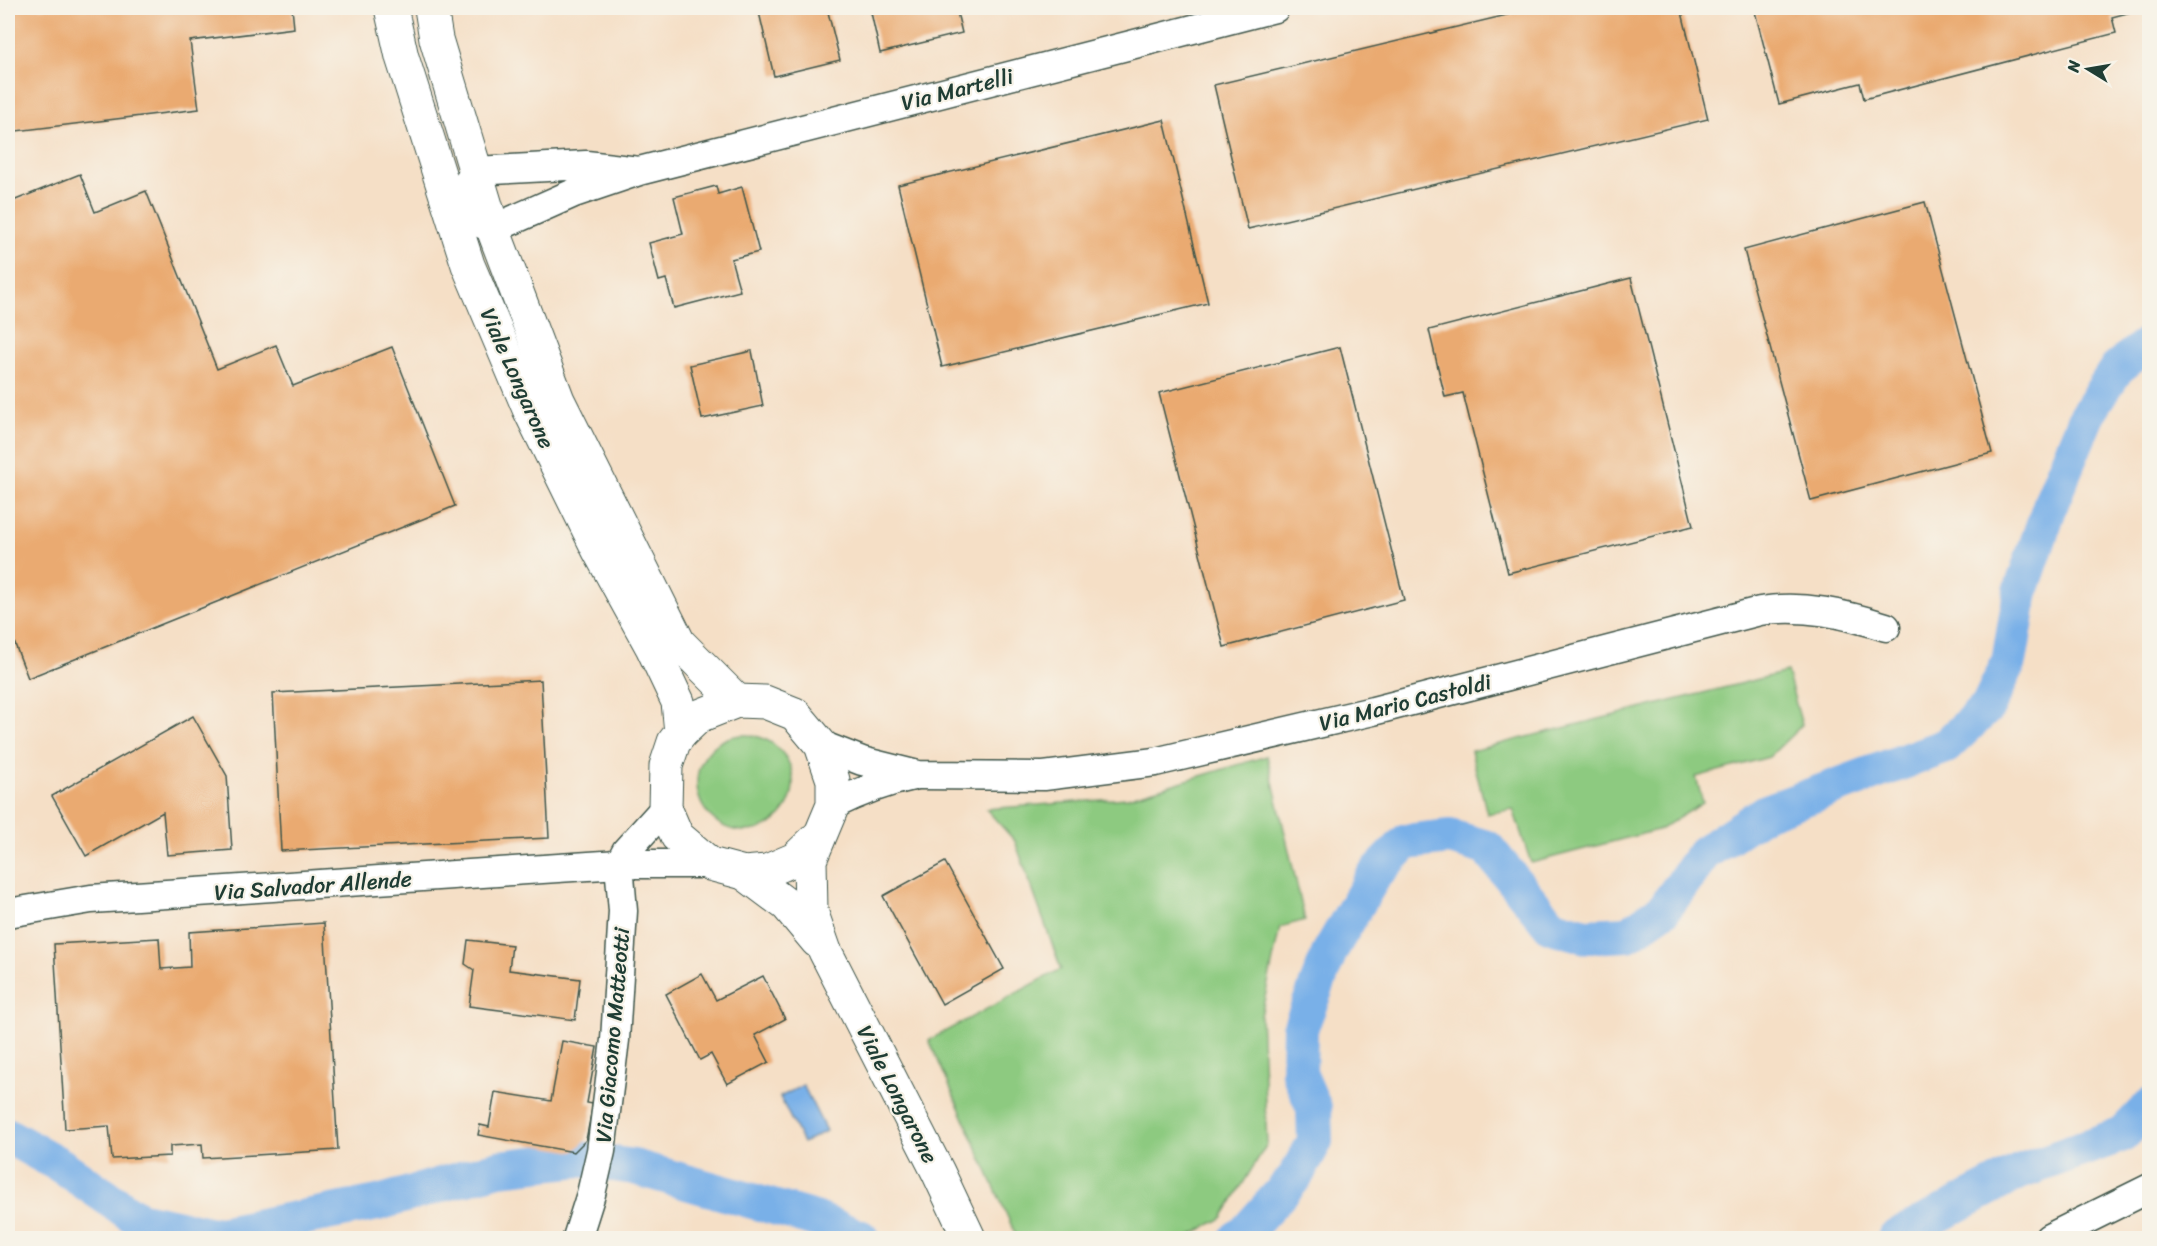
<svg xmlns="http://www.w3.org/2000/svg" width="2157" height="1246" font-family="Sriracha,sans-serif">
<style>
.green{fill:#8dca80;stroke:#56845a;stroke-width:1.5}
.water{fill:#79b0e8;stroke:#4c768e;stroke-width:1.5}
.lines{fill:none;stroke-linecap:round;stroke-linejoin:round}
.canal{stroke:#79b0e8;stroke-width:36}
.building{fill:#eaaa71}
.street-casing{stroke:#3f554a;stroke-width:31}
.secondary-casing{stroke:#3f554a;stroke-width:35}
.street{stroke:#fff;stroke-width:28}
.secondary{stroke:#fff;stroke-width:33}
.labels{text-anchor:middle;stroke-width:4.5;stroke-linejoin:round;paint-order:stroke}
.street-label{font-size:22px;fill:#1f3d34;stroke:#f7f3e8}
</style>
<rect width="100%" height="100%" fill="#f7f3e8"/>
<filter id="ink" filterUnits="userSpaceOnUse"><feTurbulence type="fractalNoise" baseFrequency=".0167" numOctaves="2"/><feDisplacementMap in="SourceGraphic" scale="12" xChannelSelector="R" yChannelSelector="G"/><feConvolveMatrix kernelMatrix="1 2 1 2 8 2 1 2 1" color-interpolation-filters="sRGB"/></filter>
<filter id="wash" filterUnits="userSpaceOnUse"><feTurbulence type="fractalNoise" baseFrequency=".008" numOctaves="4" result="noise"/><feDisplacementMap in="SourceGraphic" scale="24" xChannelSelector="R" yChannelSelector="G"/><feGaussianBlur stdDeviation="1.35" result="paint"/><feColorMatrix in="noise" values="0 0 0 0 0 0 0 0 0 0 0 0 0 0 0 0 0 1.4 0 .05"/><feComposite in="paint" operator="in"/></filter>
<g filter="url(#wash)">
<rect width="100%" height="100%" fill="#f5dfc6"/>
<g class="green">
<path d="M1787 672 1802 725 1769 757 1696 777 1703 803 1661 829 1531 863 1513 809 1487 814 1471 751Z"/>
<circle cx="745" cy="783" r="48"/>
<path d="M1267 756 1305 920 1280 927 1261 1016 1267 1144 1222 1218 1186 1238H1017L929 1040 1061 969 1015 841 986 809 1127 798Z"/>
</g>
<path class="water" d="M803 1085 826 1131 803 1143 780 1097Z"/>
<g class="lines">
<g class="canal">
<path d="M8 1136 60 1165 138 1219 214 1235 378 1203 499 1168 579 1159 634 1167 815 1219 861 1238"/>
<path d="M1237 1238 1243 1235 1295 1177 1315 1141 1314 1108 1299 1073 1300 1029 1330 951 1375 874 1406 842 1450 837 1487 848 1551 926 1586 936 1628 934 1664 909 1704 853 1764 813 1946 746 1988 706 2009 662 2021 591 2052 500 2088 413 2117 368 2150 342"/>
<path d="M1895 1238 2019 1172 2123 1134 2150 1106"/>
</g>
</g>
<g id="blocks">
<g class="building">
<path d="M8 8H292L294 28 190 41 199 109 8 132Z"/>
<path d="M758 8H827L840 60 774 76Z"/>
<path d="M870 8H956L962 33 880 53Z"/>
<path d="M1536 8H1681L1708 119 1248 229 1214 85Z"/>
<path d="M1754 8H2146L2112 17 2116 33 1864 99 1860 83 1779 104Z"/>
<path d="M1164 120 1208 303 942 367 898 185Z"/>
<path d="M80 174 95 212 146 191 217 369 276 345 293 386 392 347 455 506 28 678 8 626V203Z"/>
<path d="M716 186 718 194 742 187 759 252 731 259 740 291 674 308 666 279 659 281 649 243 683 234 674 197Z"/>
<path d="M1925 202 1992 453 1811 501 1744 250Z"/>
<path d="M1631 278 1693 526 1508 573 1463 393 1445 397 1429 330Z"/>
<path d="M1340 347 1404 600 1224 647 1159 393Z"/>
<path d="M752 351 763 406 702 419 690 365Z"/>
<path d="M541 680 549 838 281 851 273 693Z"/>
<path d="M193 716 227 776 232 850 167 855 163 812 86 856 52 796Z"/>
<path d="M945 862 1004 969 942 1004 883 896Z"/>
<path d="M324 923 338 1150 203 1158 202 1144 170 1146V1156L112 1159 109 1126 65 1129 54 944 159 938 161 969 190 967 189 932Z"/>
<path d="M468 940 512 945 509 970 580 979 575 1020 469 1006 474 970 465 964Z"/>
<path d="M702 974 716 1000 763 976 785 1019 755 1035 769 1062 727 1084 711 1054 700 1060 666 994Z"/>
<path d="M562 1041 597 1047 587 1103 593 1104 586 1140 574 1152 478 1135 480 1125 489 1127 495 1092 551 1101Z"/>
</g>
</g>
</g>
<g filter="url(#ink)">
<use href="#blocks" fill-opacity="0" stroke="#3f554a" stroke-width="1.5"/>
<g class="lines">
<g class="street-casing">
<g id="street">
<path d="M639 171 586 165 475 171 451 210 493 229 574 193 639 171 1275 8"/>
<path d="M821 745 862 761 918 775 1044 776 1155 762 1373 711 1760 611C1803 604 1845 614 1886 627"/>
<path d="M833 805C859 792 884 782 913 776"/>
<path d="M8 913 91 899 619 864H710"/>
<path d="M577 1238 591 1194 601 1151 615 1040 623 911 619 864 626 851 665 808"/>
<path d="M2049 1238 2150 1188"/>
</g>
</g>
<g class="secondary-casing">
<g id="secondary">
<path d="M391 8 402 57 468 265 529 409 598 549 652 647 678 702 681 733"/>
<path d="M431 8 436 39 493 229 558 400 679 643 737 701"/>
<path d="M820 835 795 859 767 871 744 873 710 864 677 836 665 808 666 766 674 742 681 733 699 716 737 701 765 702 795 714 821 745 833 780V805L810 860 811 911 825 951 938 1172 969 1238"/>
<path d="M744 873 787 905 817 941"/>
</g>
</g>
<use href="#street" class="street"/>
<use href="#secondary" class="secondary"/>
</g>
</g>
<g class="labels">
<g class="street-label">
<text transform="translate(957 89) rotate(-14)" y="8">Via Martelli</text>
<text transform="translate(518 378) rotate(66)" y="8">Viale Longarone</text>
<text transform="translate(1405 702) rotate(-14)" y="8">Via Mario Castoldi</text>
<text transform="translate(313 885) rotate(-4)" y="8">Via Salvador Allende</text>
<text transform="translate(612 1035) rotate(-85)" y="8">Via Giacomo Matteotti</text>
<text transform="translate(898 1094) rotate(63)" y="8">Viale Longarone</text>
</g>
</g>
<rect width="2157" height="1246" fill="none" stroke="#f7f3e8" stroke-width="30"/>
<g transform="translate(2088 69) rotate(281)" stroke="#f7f3e8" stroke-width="4.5" paint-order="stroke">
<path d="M0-4.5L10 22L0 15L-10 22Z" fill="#1f3d34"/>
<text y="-9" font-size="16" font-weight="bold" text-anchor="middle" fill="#1f3d34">N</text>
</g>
</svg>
